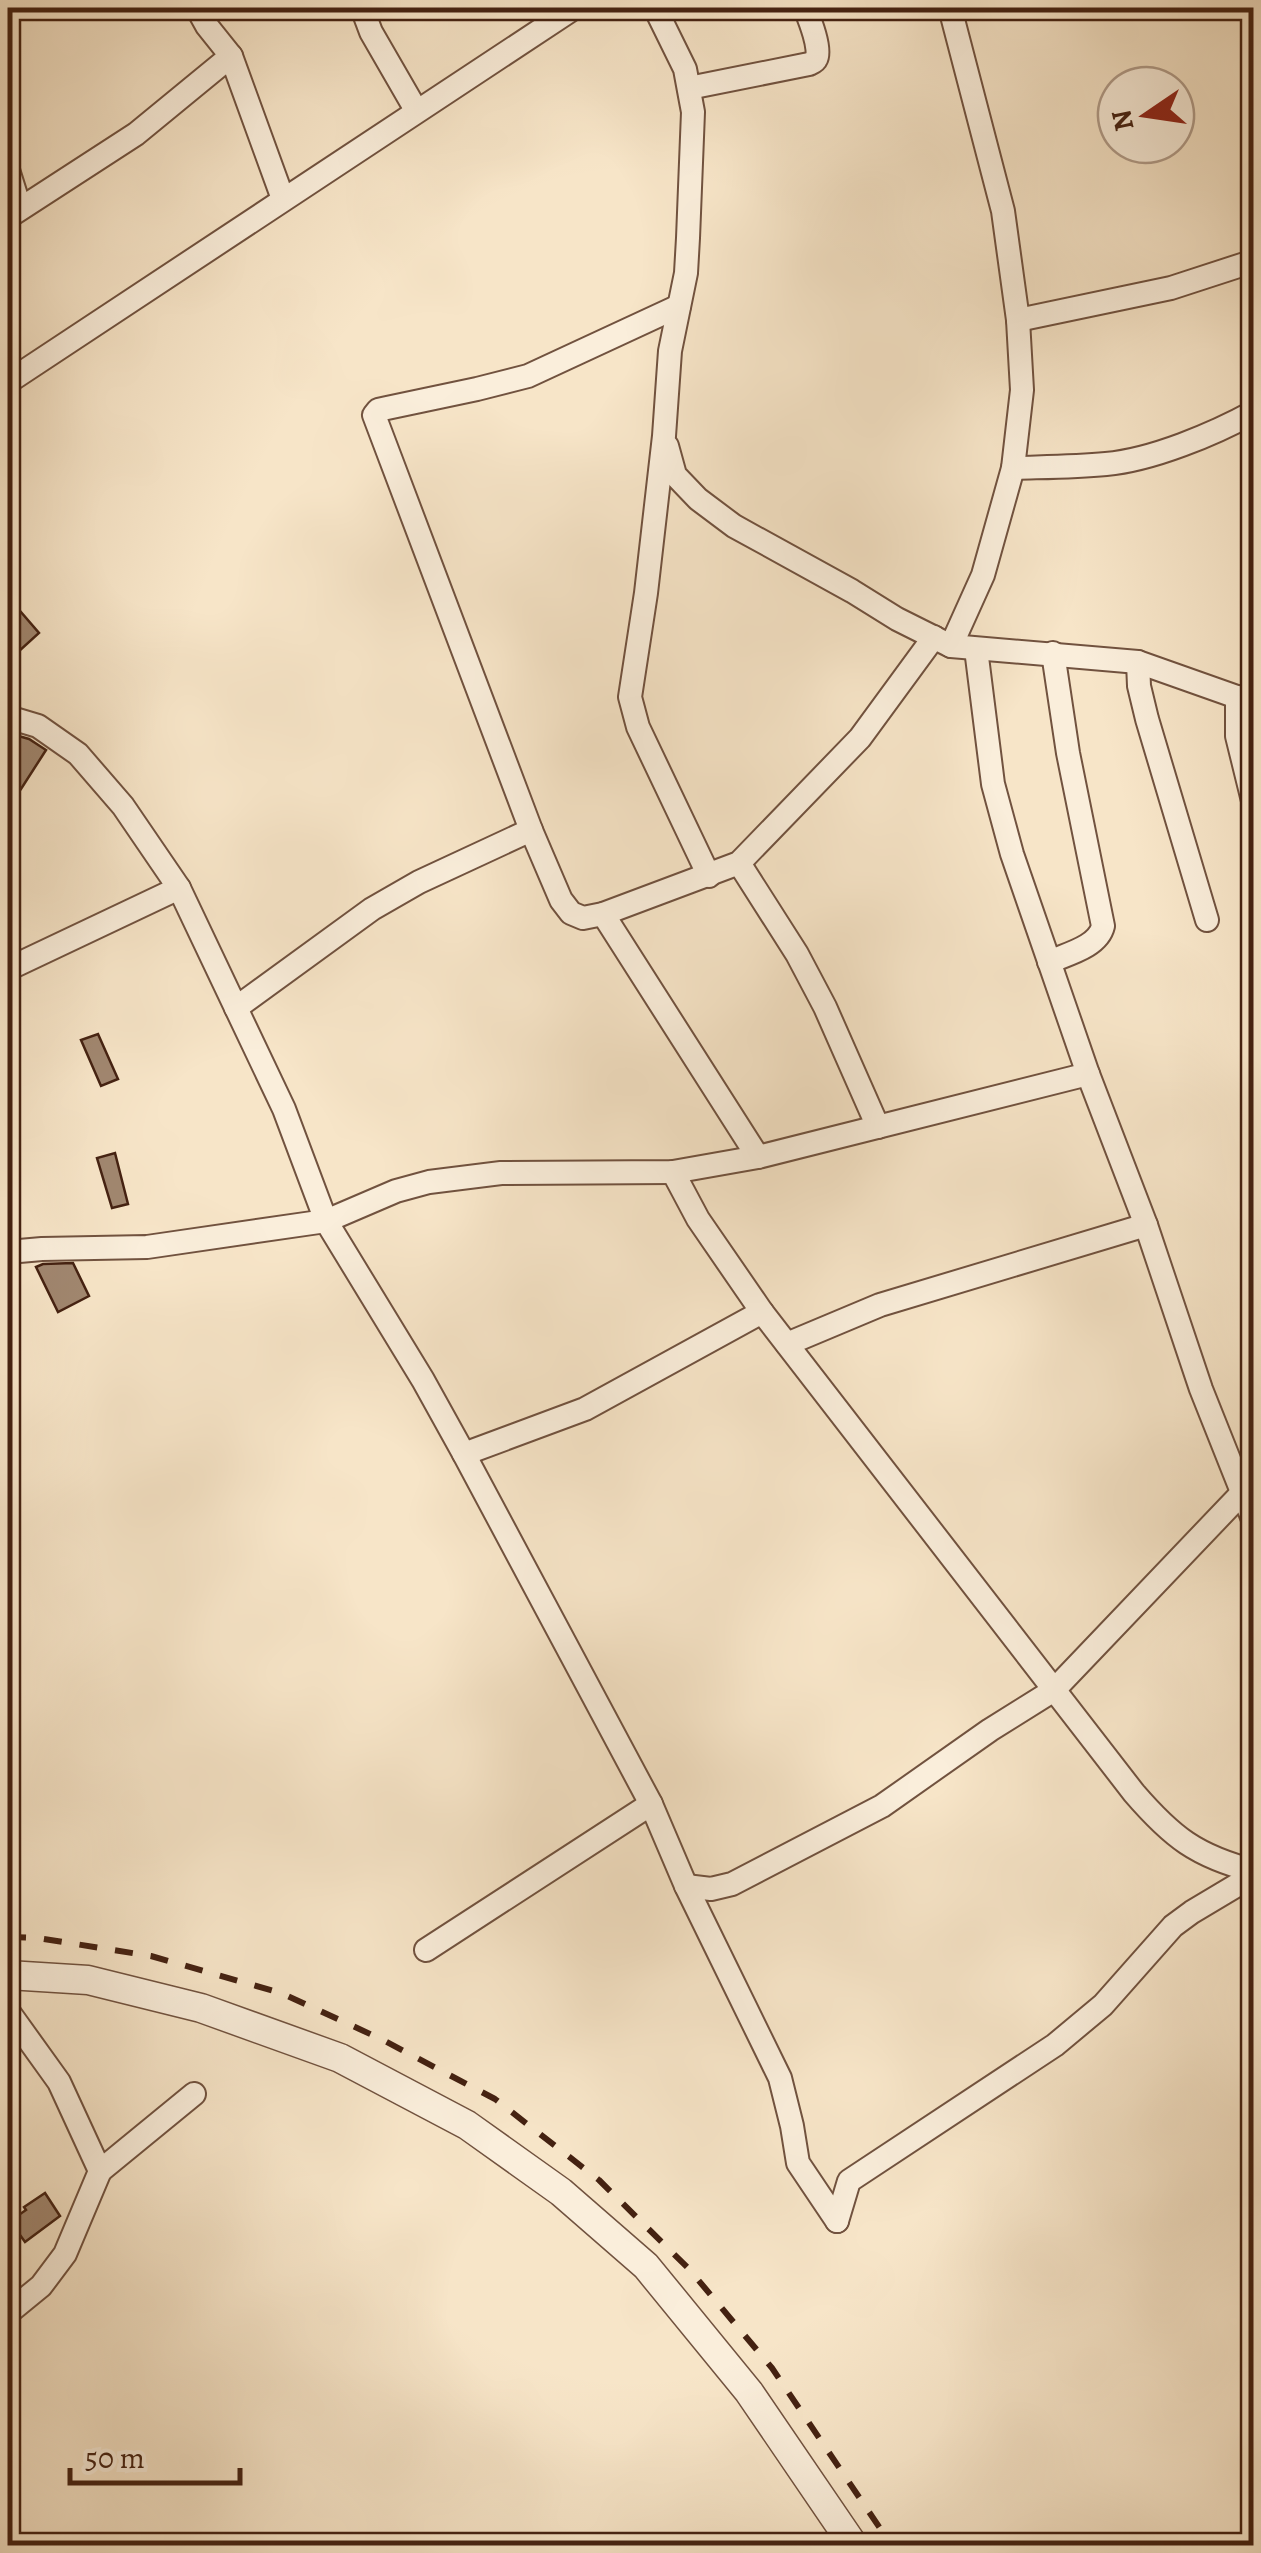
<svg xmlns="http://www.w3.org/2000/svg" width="1261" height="2553" font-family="Alegreya,serif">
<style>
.building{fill:#a18770;stroke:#442111;stroke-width:2.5}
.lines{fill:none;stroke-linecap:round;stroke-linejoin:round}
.minor-casing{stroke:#71523f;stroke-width:26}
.tertiary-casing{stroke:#71523f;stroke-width:31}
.minor{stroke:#faeedb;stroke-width:22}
.tertiary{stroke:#faeedb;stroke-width:28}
.rail{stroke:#442111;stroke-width:6;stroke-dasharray:18 18;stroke-linecap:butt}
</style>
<rect width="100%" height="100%" fill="#f7e5c8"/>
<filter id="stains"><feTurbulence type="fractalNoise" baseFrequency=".002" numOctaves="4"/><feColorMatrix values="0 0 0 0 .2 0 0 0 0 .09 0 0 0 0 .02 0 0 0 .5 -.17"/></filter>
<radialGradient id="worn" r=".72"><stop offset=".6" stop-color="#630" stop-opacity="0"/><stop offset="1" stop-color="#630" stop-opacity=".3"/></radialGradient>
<g class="building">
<path d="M8 597 39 633 17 653 8 642Z"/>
<path d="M15 735 29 739 46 750 21 789 8 780V747Z"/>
<path d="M98 1034 118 1079 101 1086 81 1040Z"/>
<path d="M115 1153 128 1204 112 1208 97 1158Z"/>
<path d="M73 1263 89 1296 58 1312 36 1267 43 1264Z"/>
<path d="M45 2193 60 2216 25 2242 10 2221 26 2210 24 2207Z"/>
</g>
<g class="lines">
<g class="minor-casing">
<g id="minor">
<path d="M197 8 207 26 231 56 283 199"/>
<path d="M362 8 371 32 416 110"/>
<path d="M655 8 685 69 693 112 688 238 686 273 670 351 664 436 646 593 630 697 638 727 709 876"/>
<path d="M950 8 1003 211 1018 320 1022 390 1013 468 983 575 951 646"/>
<path d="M689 88 809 64C811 63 815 62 816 59 822 50 809 18 805 8"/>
<path d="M8 170 20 208"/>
<path d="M8 217 136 134 231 56"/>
<path d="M679 306 528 376 477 389 387 408 378 410 374 415 531 830 561 900 571 913 583 918 603 914 739 863 860 738 934 637"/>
<path d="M1018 320 1171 288 1254 261"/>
<path d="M8 382 574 8"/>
<path d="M667 446 675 475 698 499 734 526 852 591 897 619 951 646 1138 662 1237 697 1254 700"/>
<path d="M1013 468C1044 467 1075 467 1106 464 1152 460 1214 434 1254 412"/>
<path d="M976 649 993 784 1012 854 1088 1074 1146 1225 1201 1389 1254 1522"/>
<path d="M1138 662 1139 686 1147 719 1207 920"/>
<path d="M1237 697V736L1254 805"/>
<path d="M8 717 38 726 78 754 123 806 179 888 284 1109 326 1221 423 1380 464 1454 651 1804 686 1886 780 2078 792 2126 798 2163 837 2221"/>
<path d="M739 863 797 954 825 1007 878 1127"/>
<path d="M603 914 758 1157"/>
<path d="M1049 962C1067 954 1098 947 1103 926L1068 753 1053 653"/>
<path d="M8 969 179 888"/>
<path d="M236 1008 372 909 419 882 531 830"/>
<path d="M673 1172 698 1219 762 1312 1134 1793C1172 1837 1196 1856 1254 1871"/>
<path d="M8 1252 42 1249 147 1247 326 1221 396 1191 429 1182 501 1173 673 1172 758 1157 1088 1074"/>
<path d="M787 1344 880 1305 1146 1225"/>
<path d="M464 1454 585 1409 762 1312"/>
<path d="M686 1886 711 1889 732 1884 882 1806 990 1730 1054 1690 1242 1493 1252 1487"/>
<path d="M426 1950 651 1804"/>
<path d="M8 2011 59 2082 100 2171 65 2254 41 2286 8 2313"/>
<path d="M100 2171 194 2094"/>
<path d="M837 2221 849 2181 1055 2045 1103 2005 1173 1926 1192 1912 1254 1875"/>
</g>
</g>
<g class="tertiary-casing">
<path id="tertiary" d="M8 1975 88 1980 201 2008 340 2058 467 2125 561 2192 646 2266 749 2392 854 2546"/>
</g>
<use href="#minor" class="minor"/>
<use href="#tertiary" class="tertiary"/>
<path class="rail" d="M8 1937 38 1938 151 1956 281 1993 381 2039 495 2099 599 2180 689 2269 772 2368 892 2546"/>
</g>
<rect width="1261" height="2553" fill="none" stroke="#f7e5c8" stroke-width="40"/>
<rect x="10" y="10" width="1241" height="2533" fill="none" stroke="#442111" stroke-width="5"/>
<rect x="20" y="20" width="1221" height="2513" fill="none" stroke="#442111" stroke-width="2.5"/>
<g transform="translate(1146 115) rotate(257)"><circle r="48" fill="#faeedb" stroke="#b19c8a" stroke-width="2.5"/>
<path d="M0-8L18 38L0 25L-18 38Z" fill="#8f2418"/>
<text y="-15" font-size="28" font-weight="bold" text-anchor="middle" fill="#442111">N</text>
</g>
<path d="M70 2468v15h170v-15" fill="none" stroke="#442111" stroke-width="5"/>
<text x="85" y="2468" font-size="30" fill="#442111" stroke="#faeedb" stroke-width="8" paint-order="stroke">50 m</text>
<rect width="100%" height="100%" filter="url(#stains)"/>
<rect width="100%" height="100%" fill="url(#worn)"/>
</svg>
